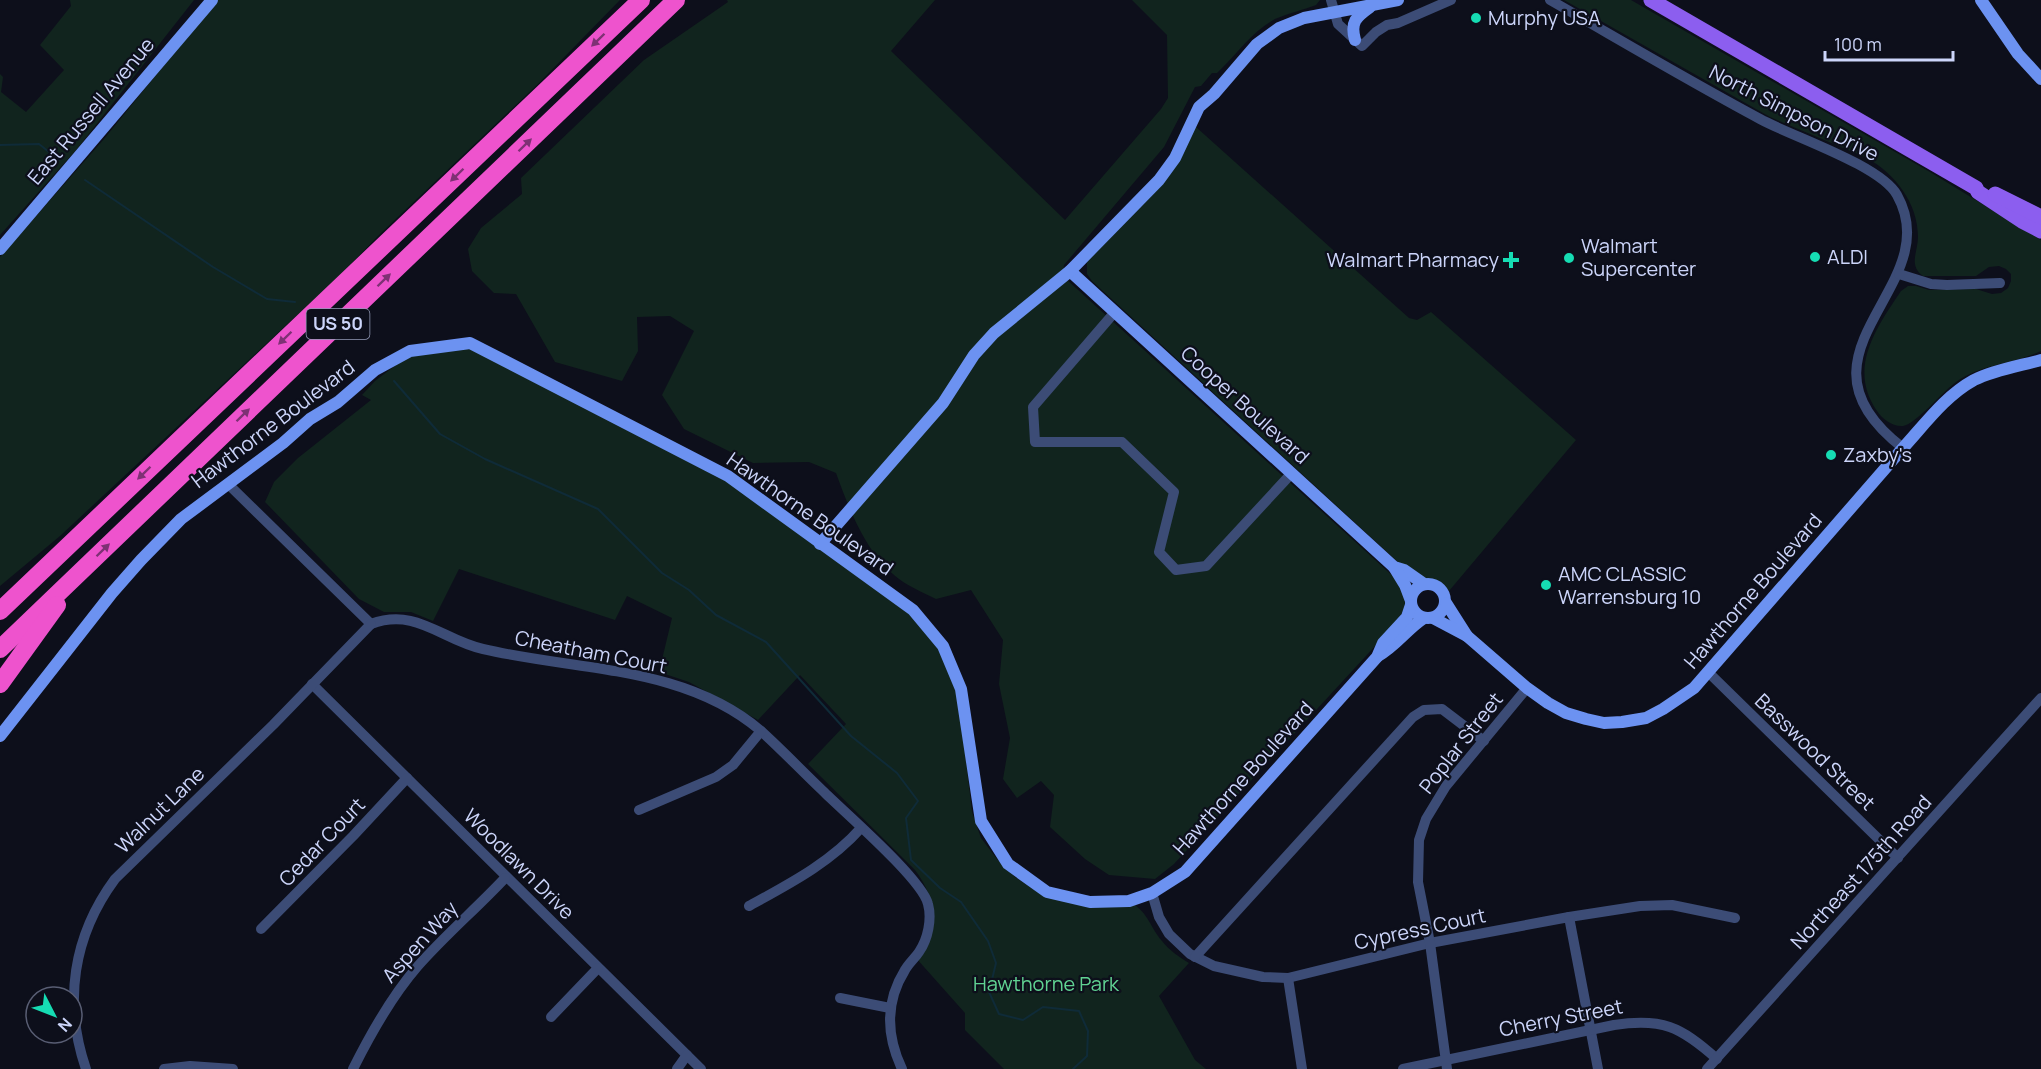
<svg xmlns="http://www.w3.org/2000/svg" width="2041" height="1069" font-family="Manrope,sans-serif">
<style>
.green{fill:#11241e}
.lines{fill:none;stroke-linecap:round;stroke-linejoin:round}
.stream{stroke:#0f2b38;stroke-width:2}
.street{stroke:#3c4c76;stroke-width:10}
.secondary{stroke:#6c92f1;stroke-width:12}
.primary{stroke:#8c5eef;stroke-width:15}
.highway{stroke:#ee53cd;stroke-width:18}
.oneway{fill:#7e3174}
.poi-dot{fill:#16dcb3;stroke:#0d0f1b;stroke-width:2}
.labels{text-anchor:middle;stroke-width:4.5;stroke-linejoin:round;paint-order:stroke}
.shield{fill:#0d0f1b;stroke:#939ab7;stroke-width:1.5}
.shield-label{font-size:18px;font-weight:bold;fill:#ccd5fa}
.poi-label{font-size:20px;fill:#ccd5fa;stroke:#0d0f1b;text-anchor:start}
.street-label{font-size:20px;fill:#ccd5fa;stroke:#0d0f1b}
.park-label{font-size:20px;fill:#60d292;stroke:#0d0f1b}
</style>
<rect width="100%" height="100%" fill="#0d0f1b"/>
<g class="green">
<path d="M70 0H194L77 149 0 235V74L3 77 1 92 26 112 64 70 40 45 71 6Z"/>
<path d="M217 0H620L538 84 379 235 310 306 296 316 60 536 0 586V257L104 139Z"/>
<path d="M727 0H935L891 51 1065 220 1161 109 1168 98 1167 35 1132 0H1320L1316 5C1303 10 1289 13 1275 19 1254 30 1238 52 1222 68L1217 73H1212L1201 86 1195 87 1164 147 1064 265 1063 272 1066 279 1395 578C1410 605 1408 607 1389 631L1174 864 1155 879 1109 875 1085 859 1050 827 1054 795 1041 781 1017 798 1003 779 1010 738 999 684 1003 640 971 590 936 599C924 593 910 587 899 579 866 554 850 511 836 473L809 462 753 463 684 429 662 395 694 331 670 316 637 317 638 351 622 381 555 362 516 294 494 293 472 271 468 249 481 228 522 194 521 178 644 60 728 2Z"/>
<path d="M1564 0H1631L1930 172 2041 240V351C2013 364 1981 364 1956 382 1943 391 1916 424 1903 426 1893 427 1882 419 1877 411 1847 368 1877 327 1901 291L1908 286H1916L1929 290 1976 289 1992 294 2001 293 2008 288 2011 281V274L2006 269 1999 266 1989 267 1976 276H1923C1908 265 1918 252 1918 237 1918 203 1895 174 1867 158L1770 117Z"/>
<path d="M1196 127 1409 318 1417 320 1431 312 1576 440 1449 591C1440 578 1436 581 1423 577 1415 575 1407 568 1400 564L1092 281 1087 274V262L1147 197Z"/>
<path d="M445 346 481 350 737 485 923 624 934 638 954 678 960 709 972 812 981 838 997 859 1015 877 1036 891 1132 903C1149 914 1150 927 1162 941 1169 950 1179 957 1189 963L1159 996 1195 1060 1206 1069H1004L965 1030V1013L916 958C930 919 942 907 915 870L808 764 846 724 800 675 758 720 689 682 659 672 672 618 627 596 615 620 459 569 433 621 411 612H384L359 599 265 502 274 482 298 458 371 400 362 395 375 381 409 355Z"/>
</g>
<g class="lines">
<g class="stream">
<path d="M0 145 39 144 59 160"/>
<path d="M85 180 213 267 245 286 267 299 295 302"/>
<path d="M394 381 440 434 485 459 598 509 662 573 689 590 716 615 766 642 851 736 897 773 918 801 906 818 911 860 940 888 961 902 988 941 996 963 989 992 999 1014 1023 1020 1043 1007 1079 1011 1088 1031 1087 1056 1073 1069"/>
</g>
<g class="street">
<path d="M1331 0 1338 24 1362 46 1376 32 1387 25 1398 23 1451 0"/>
<path d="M1550 0C1620 40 1689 81 1760 119 1793 137 1880 165 1897 195 1949 288 1778 352 1903 448"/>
<path d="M1899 274 1931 284 1947 285 2000 283"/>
<path d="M1114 313 1033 407 1035 442H1122L1174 492 1159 552 1176 570 1206 566 1291 474"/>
<path d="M228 484 371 624C416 607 442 640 483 649 576 671 684 665 761 731 782 750 802 771 823 791 844 812 922 879 928 904 932 919 928 939 919 952 915 958 909 963 905 970 885 1002 886 1035 902 1069"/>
<path d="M1708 672 1898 858"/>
<path d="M312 684 701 1069"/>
<path d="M639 810 716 777 733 765 761 731"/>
<path d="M1152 893 1159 917 1169 934 1190 954 1214 966 1263 977 1288 978 1430 943 1569 917 1640 906 1672 905 1735 918"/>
<path d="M749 906C789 884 830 863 861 828"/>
<path d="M1569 917 1598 1069"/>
<path d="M261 929 353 836 407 778"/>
<path d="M1195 957 1413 717 1424 710 1442 709 1484 741"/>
<path d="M1288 978 1302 1069"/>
<path d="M840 998 890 1008"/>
<path d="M551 1017 598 968"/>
<path d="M86 1069C63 1002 73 936 115 879L273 725 371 624"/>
<path d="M164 1069 190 1066 233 1069"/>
<path d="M353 1069C371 1033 391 997 417 967 445 935 477 908 505 878"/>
<path d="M677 1069 687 1055"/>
<path d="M1403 1069 1614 1025C1662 1018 1680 1026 1717 1059"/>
<path d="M1447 1069 1430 943 1418 882 1419 840 1426 819 1446 786 1527 688"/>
<path d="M1707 1069 2041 698"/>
</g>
<g class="secondary">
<path d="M1981 0 2018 54 2041 79"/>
<path d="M1355 40C1350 22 1356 17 1370 7"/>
<path d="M0 249 212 0"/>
<path d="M1070 271 1394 567 1404 570 1424 584"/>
<path d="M820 544 943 403 974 355 994 333 1070 271 1159 180 1175 158 1199 107 1214 94 1257 44 1279 28 1304 18 1398 0"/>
<path d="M1394 567 1405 585 1411 601"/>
<circle cx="1428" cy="601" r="17"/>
<path d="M1446 603 1467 636"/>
<path d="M1433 618 1467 636 1527 688 1548 703 1566 713 1586 719 1604 723 1622 722 1646 718 1663 709 1694 688 1903 448C1925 424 1945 396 1974 380 1994 370 2019 366 2041 360"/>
<path d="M1378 656C1396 646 1407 629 1424 618"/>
<path d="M0 736 112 593 141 560 181 519 283 443 310 419 338 402 375 370 410 351 470 343 728 476 913 610 943 646 961 689 981 821 1008 864 1047 892 1090 902 1129 901 1152 893 1185 872 1377 657 1383 643 1407 617 1411 605"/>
</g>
<g class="primary">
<path d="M1651 0 1976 188 1978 192 2022 221 2041 231"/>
<path d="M1995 194 2041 217"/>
</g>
<g class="highway">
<path d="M0 611 641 0"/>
<path d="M0 649 676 0"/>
<path d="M0 684 57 605"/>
</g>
</g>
<defs><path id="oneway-solid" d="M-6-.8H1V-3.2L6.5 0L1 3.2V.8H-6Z" transform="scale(1.5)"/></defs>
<g class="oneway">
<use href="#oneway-solid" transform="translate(598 40) rotate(136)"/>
<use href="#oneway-solid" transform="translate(525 145) rotate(-44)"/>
<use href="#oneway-solid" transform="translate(457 175) rotate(136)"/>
<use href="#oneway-solid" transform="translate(384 280) rotate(-44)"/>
<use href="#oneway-solid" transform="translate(285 338) rotate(136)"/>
<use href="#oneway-solid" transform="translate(243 415) rotate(-44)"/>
<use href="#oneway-solid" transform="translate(144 473) rotate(136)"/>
<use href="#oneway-solid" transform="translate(103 550) rotate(-44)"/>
</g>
<g class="poi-dot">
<circle cx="1476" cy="18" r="6"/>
<circle cx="1815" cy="257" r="6"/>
<circle cx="1569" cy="258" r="6"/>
<path d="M1508 251h6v6h6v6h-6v6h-6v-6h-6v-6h6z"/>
<circle cx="1831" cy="455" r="6"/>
<circle cx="1546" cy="585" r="6"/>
</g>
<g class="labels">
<rect class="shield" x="306.5" y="309" width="63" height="30" rx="4.5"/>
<g class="shield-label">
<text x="338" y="330">US 50</text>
</g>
<g class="poi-label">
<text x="1488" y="25">Murphy USA</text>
<text x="1581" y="253">Walmart<tspan x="1581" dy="23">Supercenter</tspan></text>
<text x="1827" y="264">ALDI</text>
<text x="1499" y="267" text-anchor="end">Walmart Pharmacy</text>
<text x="1843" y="462">Zaxby's</text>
<text x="1558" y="581">AMC CLASSIC<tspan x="1558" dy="23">Warrensburg 10</tspan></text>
</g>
<g class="street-label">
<text transform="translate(91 111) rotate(-50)" y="7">East Russell Avenue</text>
<text transform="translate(1794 113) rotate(27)" y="7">North Simpson Drive</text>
<text transform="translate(1245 405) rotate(42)" y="7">Cooper Boulevard</text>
<text transform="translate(273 424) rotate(-37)" y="7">Hawthorne Boulevard</text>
<text transform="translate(810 514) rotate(35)" y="7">Hawthorne Boulevard</text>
<text transform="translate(1753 591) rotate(-49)" y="7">Hawthorne Boulevard</text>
<text transform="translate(591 652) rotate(11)" y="7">Cheatham Court</text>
<text transform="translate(1461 743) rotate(-52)" y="7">Poplar Street</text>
<text transform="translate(1815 752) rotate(44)" y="7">Basswood Street</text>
<text transform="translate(1243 778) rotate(-48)" y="7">Hawthorne Boulevard</text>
<text transform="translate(160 810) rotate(-44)" y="7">Walnut Lane</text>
<text transform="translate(322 842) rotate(-46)" y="7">Cedar Court</text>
<text transform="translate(519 864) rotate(45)" y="7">Woodlawn Drive</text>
<text transform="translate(1861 872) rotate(-48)" y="7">Northeast 175th Road</text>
<text transform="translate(1420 929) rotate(-12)" y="7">Cypress Court</text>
<text transform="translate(420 942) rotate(-48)" y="7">Aspen Way</text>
<text transform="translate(1561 1018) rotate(-11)" y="7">Cherry Street</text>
</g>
<g class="park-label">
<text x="1046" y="991">Hawthorne Park</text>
</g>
</g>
<g transform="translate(54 1015) rotate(132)"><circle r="28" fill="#0d0f1b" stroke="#595e74" stroke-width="1.5"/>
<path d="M0-4.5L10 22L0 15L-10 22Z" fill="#16dcb3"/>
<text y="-9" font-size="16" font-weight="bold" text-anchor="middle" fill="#ccd5fa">N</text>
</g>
<path d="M1825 51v9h128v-9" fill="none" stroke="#ccd5fa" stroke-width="3"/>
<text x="1834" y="51" font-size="18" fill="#ccd5fa" stroke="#0d0f1b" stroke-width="4.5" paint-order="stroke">100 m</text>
</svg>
